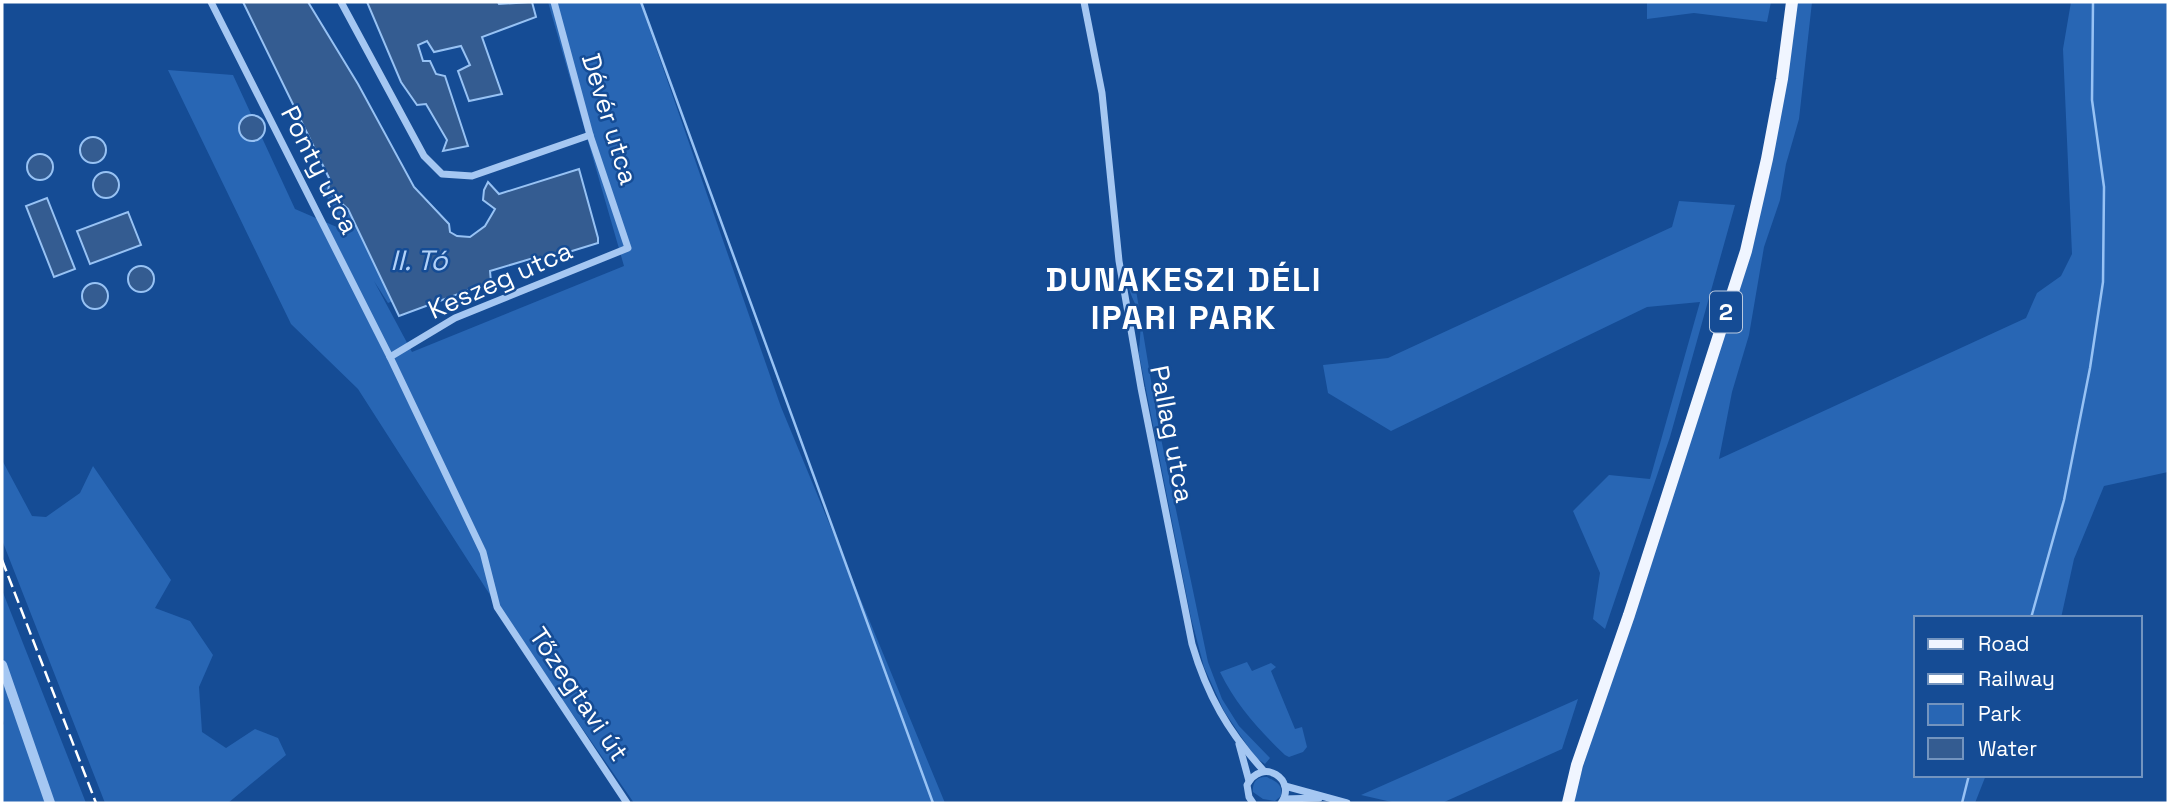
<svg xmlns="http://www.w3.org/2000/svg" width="2170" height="805" font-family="'Space Grotesk',sans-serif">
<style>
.green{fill:#2866b4}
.water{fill:#345c91;stroke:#97c2f4;stroke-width:2}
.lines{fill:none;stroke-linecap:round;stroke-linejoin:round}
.stream{stroke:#97c2f4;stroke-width:2.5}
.minor{stroke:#a5c7f2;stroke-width:7}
.tertiary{stroke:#a5c7f2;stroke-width:10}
.primary{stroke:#f0f5ff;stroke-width:12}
.rail{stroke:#fff;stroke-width:2.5;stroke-dasharray:12 5;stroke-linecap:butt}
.labels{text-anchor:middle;stroke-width:5;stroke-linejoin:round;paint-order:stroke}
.shield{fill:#154c95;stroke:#b9c9df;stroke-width:2}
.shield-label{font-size:24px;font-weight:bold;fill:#fff}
.street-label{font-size:26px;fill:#fff;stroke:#154c95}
.water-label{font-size:28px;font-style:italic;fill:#b1d1f8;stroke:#154c95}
.district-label{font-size:33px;font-weight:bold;letter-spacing:2px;fill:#fff;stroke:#154c95}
</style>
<rect width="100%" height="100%" fill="#154c95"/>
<g class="green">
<path d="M548 2H640L781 407 945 803H634L492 598 358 389 291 324 168 70 233 75 295 209 346 231 324 192 325 182 354 158 470 268 388 303 374 281 412 352 624 266Z"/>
<path d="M1647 2H1771L1767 22 1694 13 1647 19Z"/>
<path d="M1797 2H1812L1799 119 1786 164 1780 200 1764 247 1749 335 1732 392 1719 459 2026 318 2037 293 2061 276 2072 254 2063 49 2071 2H2168V472L2104 486 2074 559 2061 618H1916V775H1986L1975 803H1572L1606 692 1750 257Z"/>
<path d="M1679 201 1735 205 1670 437 1605 629 1593 619 1600 573 1573 511 1609 475 1650 479 1700 302 1647 307 1391 431 1328 393 1323 365 1388 358 1672 227Z"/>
<path d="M1127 273 1132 274 1135 284 1159 429 1208 662 1222 699 1239 726 1270 758 1265 764 1255 757 1224 711 1204 667 1191 618 1139 354C1139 341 1143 323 1138 310 1131 295 1128 290 1127 273Z"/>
<path d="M2 460 32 516 46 517 80 493 93 466 171 580 155 608 190 621 213 655 199 687 202 732 226 748 255 729 278 738 286 755 228 803H105L2 540Z"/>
<path d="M2 590 86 803H2V722L4 725 2 716V671L11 694 8 698 15 717 26 725 2 656Z"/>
<path d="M1247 662 1252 671 1271 663 1276 667 1271 671 1295 729 1302 727 1307 747 1303 752 1289 757 1285 755C1259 730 1236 705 1220 672Z"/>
<path d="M1578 699 1562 749 1442 803H1396L1361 795Z"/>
<path d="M1267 777C1276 782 1283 784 1281 796L1275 801 1263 799 1253 792C1252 782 1257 776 1267 777Z"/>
</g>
<g class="water">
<path d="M243 2H308L358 84 414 187 449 224 450 232 457 236 470 237 485 226 495 209 483 200 484 190 488 182 499 194 579 169 598 238V243L572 251 559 253 537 261 530 259 490 271 491 282 399 316 348 209 328 191 330 180Z"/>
<path d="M367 2H498L499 4 532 2 536 17 482 37 502 94 469 101 458 71 470 65 461 46 434 52 427 41 418 45 423 61H430L436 74 445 76 468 146 443 151 447 140 426 104 417 105 401 82Z"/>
<circle cx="252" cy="128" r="13"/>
<circle cx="93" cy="150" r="13"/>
<circle cx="40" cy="167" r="13"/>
<circle cx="106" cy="185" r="13"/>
<path d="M47 198 75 269 54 277 26 206Z"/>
<path d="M128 212 141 245 90 264 77 231Z"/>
<circle cx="141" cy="279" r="13"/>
<circle cx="95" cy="296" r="13"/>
</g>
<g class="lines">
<g class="stream">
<path d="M641 2 933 803"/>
<path d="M2031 618 2064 500 2090 368 2103 282 2104 187 2092 100 2093 2"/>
<path d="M1962 803 1969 775"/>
</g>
<g class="minor">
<path d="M211 2 390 357 483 552 497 607 627 803"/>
<path d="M341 2 424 156 442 174 472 176 590 135"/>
<path d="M1084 2 1102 93 1119 261 1141 388 1192 644C1207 695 1228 732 1264 771"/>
<path d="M390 357 455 318 628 248 590 135 554 2"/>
<path d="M1239 744 1249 781"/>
<path d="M1285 786 1347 803"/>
<path d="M1284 799 1319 798"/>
<path d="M1253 803 1249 797 1247 785C1262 756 1298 780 1281 803"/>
</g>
<path class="tertiary" d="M2 665 50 803"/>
<path class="primary" d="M1568 803 1577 765 1629 615 1746 251 1767 159 1782 79 1792 2"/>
<path class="rail" d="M2 560 96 803"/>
</g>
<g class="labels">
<rect class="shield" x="1710" y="291.5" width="32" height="41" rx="5"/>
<g class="shield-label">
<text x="1726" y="320">2</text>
</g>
<g class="street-label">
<text transform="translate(610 119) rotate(73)" y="9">Dévér utca</text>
<text transform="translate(320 170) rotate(63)" y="9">Ponty utca</text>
<text transform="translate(500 280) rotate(-24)" y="9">Keszeg utca</text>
<text transform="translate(1172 434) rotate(79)" y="9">Pallag utca</text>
<text transform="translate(579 694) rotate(56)" y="9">Tőzegtavi út</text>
</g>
<g class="water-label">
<text x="419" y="270">II. Tó</text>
</g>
<g class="district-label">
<text x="1184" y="291">DUNAKESZI DÉLI<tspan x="1184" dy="38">IPARI PARK</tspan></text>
</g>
</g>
<rect width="2170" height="805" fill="none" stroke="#ffffff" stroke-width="7"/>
<rect x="1914" y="616" width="228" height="161" fill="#154c95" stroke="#7394bf" stroke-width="2"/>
<rect x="1928" y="639" width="35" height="10" fill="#f0f5ff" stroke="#7394bf" stroke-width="2"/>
<text x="1978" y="651" font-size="21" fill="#ffffff">Road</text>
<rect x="1928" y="674" width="35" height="10" fill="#ffffff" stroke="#7394bf" stroke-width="2"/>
<text x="1978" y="686" font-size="21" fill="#ffffff">Railway</text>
<rect x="1928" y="704" width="35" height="21" fill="#2866b4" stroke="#7394bf" stroke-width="2"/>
<text x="1978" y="721" font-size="21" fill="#ffffff">Park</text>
<rect x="1928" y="738" width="35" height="21" fill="#345c91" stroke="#7394bf" stroke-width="2"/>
<text x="1978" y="756" font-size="21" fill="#ffffff">Water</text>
</svg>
